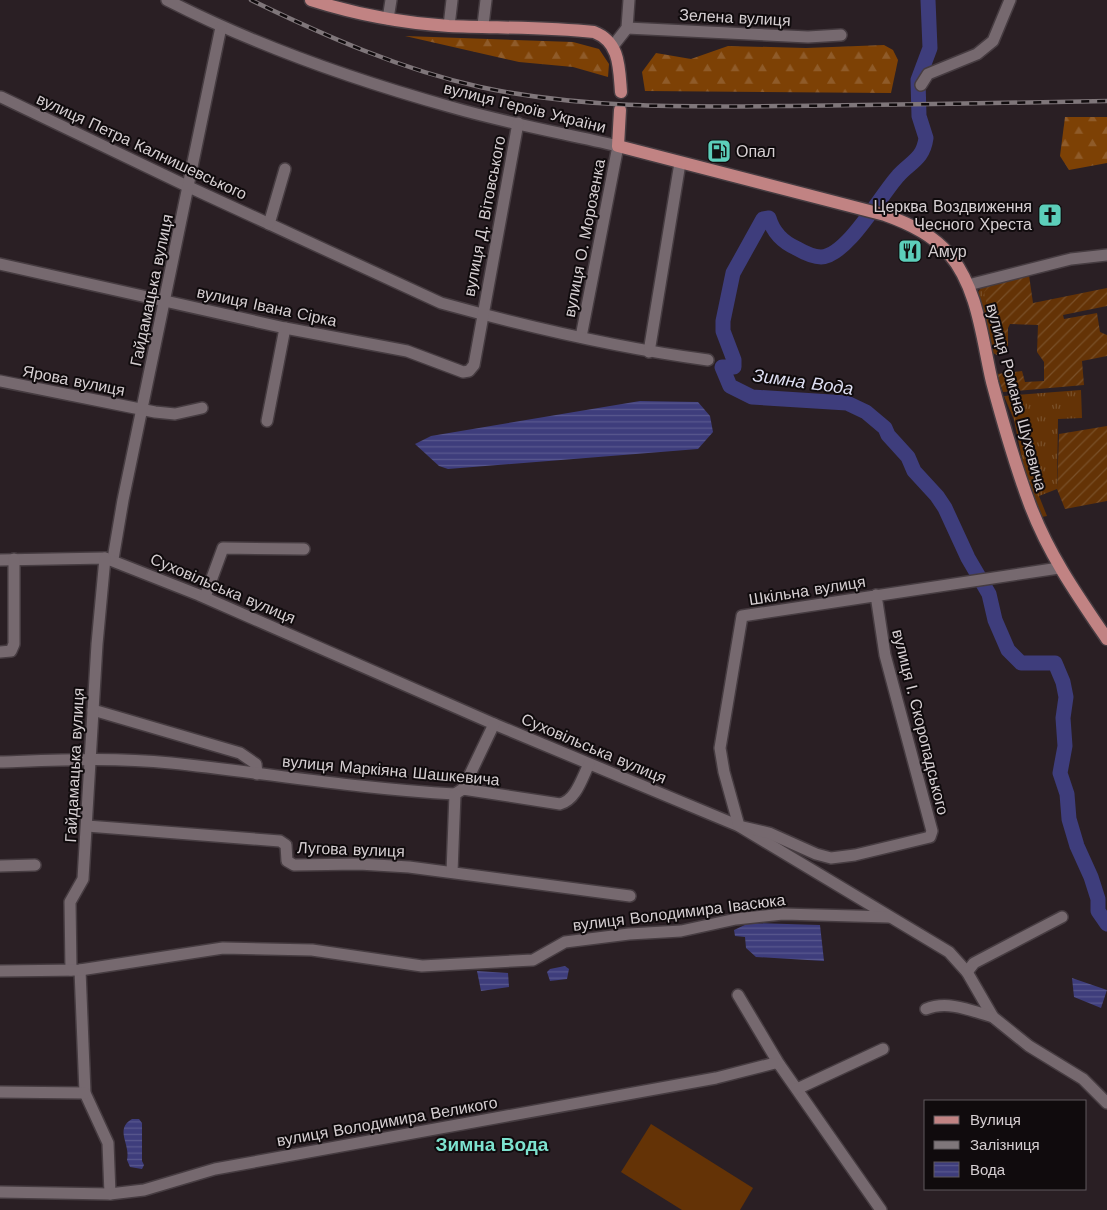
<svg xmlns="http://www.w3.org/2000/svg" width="1107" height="1210" font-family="'Work Sans',sans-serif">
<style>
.grass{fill:url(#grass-tufts)}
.forest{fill:url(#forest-firs)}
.garden{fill:url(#garden-furrows)}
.pitch{fill:#643306}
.water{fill:url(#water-rules)}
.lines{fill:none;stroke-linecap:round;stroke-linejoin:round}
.river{stroke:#3e3d7c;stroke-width:15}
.minor-casing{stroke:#463c41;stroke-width:14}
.major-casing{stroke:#463c41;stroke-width:15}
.minor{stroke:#76696f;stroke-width:11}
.major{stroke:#c18383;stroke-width:12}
.rail-casing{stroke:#7f767a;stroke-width:4.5}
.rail{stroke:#100b0d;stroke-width:2.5;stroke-dasharray:8;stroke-linecap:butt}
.labels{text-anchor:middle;stroke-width:4;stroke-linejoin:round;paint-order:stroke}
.street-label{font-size:16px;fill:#d6cfd2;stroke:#100b0d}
.poi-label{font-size:16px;fill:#d6cfd2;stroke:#100b0d;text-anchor:start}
.water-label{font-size:18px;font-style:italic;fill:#dedff3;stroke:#100b0d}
.quarter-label{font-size:19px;font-weight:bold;fill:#7de2cf;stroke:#100b0d}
</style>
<defs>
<pattern id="grass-tufts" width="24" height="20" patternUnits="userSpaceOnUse" patternTransform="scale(1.25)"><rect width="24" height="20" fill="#643306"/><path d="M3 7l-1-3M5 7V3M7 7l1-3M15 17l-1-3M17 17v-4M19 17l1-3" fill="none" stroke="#795029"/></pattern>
<pattern id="forest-firs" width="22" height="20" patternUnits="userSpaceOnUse" patternTransform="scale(1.25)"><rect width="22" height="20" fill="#7d4105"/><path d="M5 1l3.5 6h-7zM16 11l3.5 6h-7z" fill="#8f5b29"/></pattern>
<pattern id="garden-furrows" width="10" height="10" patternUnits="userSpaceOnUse" patternTransform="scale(1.25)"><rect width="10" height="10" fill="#643306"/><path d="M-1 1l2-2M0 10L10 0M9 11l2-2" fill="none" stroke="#795029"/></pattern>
<pattern id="water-rules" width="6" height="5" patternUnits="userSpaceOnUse" patternTransform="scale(1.25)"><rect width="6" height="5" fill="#3e3d7c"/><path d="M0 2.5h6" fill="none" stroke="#59588e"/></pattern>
</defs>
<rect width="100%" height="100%" fill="#2a1f24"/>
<g class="grass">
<path d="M1107 258V261L1076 264 990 284 997 355 993 353 977 294 984 283 1063 263Z"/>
<path d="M1081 390 1082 418 1058 419 1057 489 1039 496 1047 516 1042 517 1024 469 1014 420 1004 396Z"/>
</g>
<g class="forest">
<path d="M405 36 573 42 599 49 609 64 608 77 573 67 519 62Z"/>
<path d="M884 45 893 50 898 60 891 93 645 91 642 72 656 53 691 59 728 46 806 48Z"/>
<path d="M1065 117H1107V163L1069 170 1060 156Z"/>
</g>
<g class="garden">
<path d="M1029 275 1033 303 1107 288V306L1063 315 1064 319 1097 313 1100 332 1107 335V356L1082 361 1084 385 1003 392 997 374 1022 371 1025 382 1044 381V362L1037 352 1038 325 1010 324 1008 328V351L996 352 984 292 990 284Z"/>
<path d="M1107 426V501L1065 509 1057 489 1059 434Z"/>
</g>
<path class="pitch" d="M651 1124 753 1188 740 1210H682L621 1172Z"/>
<g class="water">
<path d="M640 401 698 402 710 416 713 432 698 449 448 469 439 466 415 444 431 436Z"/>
<path d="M749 923 820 925 824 961 756 957 746 948 745 937 735 936 734 930Z"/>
<path d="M565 966 569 969 567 979 550 981 547 972 550 969Z"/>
<path d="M477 971 508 973 509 987 481 991Z"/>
<path d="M1072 978 1107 990 1101 1008 1074 997Z"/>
<path d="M132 1119H139L142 1123V1161L144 1165 142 1169 130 1167 127 1160C131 1145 114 1129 132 1119Z"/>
</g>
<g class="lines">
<path class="river" d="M928 0 930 48 918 80 919 116 926 138C923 160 910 162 898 176 880 196 847 256 821 257 813 257 803 252 796 248 783 242 773 232 769 218L763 219 733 273 723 321V331L734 360V367H722L730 386 752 397 847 403 866 412 885 428 888 435 908 457 914 471 937 496 945 508 968 558 989 594 995 620 1008 650 1021 663H1055L1063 682 1066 697 1063 718 1065 746 1060 773 1067 794 1069 819 1077 846 1091 877 1098 899V911L1107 924"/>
<g class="minor-casing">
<g id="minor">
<path d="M167 0C257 46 354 80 451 107 506 123 562 133 618 146L581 337"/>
<path d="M388 19 391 0"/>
<path d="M483 25 486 0"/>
<path d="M449 26 452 0"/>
<path d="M627 28 808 37 841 35"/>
<path d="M613 46 627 28 629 0"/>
<path d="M921 85 928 74 977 54 993 41 1010 0"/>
<path d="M1 97 189 187 441 303C528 327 618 348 708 360"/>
<path d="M269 224 285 169"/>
<path d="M0 264 285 328 407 351 463 372 469 371 474 365 518 123"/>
<path d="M968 285 1071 259 1107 255"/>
<path d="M649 352 680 163"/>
<path d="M0 381 155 412 175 414 202 408"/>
<path d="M267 421 285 328"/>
<path d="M113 559 123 500 221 27"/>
<path d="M0 560 105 558 199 595 494 724 739 826 949 952 967 972 993 1017 1029 1046 1083 1079 1107 1103"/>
<path d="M876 595 885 655 932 831 930 837 855 855 831 858 816 854 769 833 739 826 724 772 720 748 742 616 1059 568"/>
<path d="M205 597 223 548 304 549"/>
<path d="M0 652 11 651 14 644V559"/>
<path d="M93 710 240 753 256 764 257 774"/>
<path d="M0 762C57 760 114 757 171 763 266 773 359 789 455 794L463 789 560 804C576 800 582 778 589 764"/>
<path d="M463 789 494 724"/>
<path d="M87 826 280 841 286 845 287 861 294 865 359 864 409 867 630 896"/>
<path d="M0 866 35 865"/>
<path d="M452 872 455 794"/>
<path d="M71 970 70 902 83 879 97 644 105 558"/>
<path d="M80 970 85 1093 108 1143 110 1194"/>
<path d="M0 971 80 970 223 948 312 950 422 966 533 960 565 942 629 934 681 931 736 919 783 914 889 917"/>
<path d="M967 972 974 963 1062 917"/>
<path d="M738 995 779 1064 881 1210"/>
<path d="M926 1009C948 1000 972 1011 993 1017"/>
<path d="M797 1089 883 1049"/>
<path d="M0 1092 85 1093"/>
<path d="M0 1192 110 1194 144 1190 215 1169 716 1078 775 1063 779 1064"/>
</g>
</g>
<g class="major-casing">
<g id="major">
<path d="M311 0C355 14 402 23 449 26 497 28 545 27 594 32 620 42 619 67 621 92"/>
<path d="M620 110 618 146 885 215C908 223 933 235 949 254 978 288 982 339 992 382 1003 423 1015 465 1030 505 1049 555 1077 595 1107 639"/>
</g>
</g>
<use href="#minor" class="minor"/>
<use href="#major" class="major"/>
<g class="rail-casing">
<path id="rail" d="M251 0C325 36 400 69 480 87 583 109 687 107 791 106 896 105 1002 103 1107 101"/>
</g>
<use href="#rail" class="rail"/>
</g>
<defs>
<g id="fuel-square" transform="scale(1.25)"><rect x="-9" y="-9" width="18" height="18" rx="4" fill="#5cceba" stroke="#100b0d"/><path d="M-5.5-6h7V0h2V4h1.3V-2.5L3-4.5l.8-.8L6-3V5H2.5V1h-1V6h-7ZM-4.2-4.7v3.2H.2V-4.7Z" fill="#111"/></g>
<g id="church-square" transform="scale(1.25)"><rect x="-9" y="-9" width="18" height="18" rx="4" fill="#5cceba" stroke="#100b0d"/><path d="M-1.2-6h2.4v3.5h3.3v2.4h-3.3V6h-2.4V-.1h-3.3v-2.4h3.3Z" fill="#111"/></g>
<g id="restaurant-square" transform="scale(1.25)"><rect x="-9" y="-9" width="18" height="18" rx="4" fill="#5cceba" stroke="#100b0d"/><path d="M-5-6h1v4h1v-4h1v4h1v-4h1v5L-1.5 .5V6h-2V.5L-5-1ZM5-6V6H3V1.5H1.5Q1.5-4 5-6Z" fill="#111"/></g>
</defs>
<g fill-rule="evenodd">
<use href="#fuel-square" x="719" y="151"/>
<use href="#church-square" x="1050" y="215"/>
<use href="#restaurant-square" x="910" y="251"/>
</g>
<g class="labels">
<g class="street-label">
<text transform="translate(735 17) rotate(3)" y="6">Зелена вулиця</text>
<text transform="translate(525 107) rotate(14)" y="6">вулиця Героїв України</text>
<text transform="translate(142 146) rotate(25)" y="6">вулиця Петра Калнишевського</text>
<text transform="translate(484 216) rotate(-79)" y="6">вулиця Д. Вітовського</text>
<text transform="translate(584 238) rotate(-79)" y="6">вулиця О. Морозенка</text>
<text transform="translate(151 290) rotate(-78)" y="6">Гайдамацька вулиця</text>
<text transform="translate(267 306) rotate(12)" y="6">вулиця Івана Сірка</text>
<text transform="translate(74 380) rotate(11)" y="6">Ярова вулиця</text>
<text transform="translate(1017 397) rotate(75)" y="6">вулиця Романа Шухевича</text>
<text transform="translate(223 588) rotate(23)" y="6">Суховільська вулиця</text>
<text transform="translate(807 590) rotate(-9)" y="6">Шкільна вулиця</text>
<text transform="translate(921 722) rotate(76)" y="6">вулиця І. Скоропадського</text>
<text transform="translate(594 748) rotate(23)" y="6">Суховільська вулиця</text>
<text transform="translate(74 765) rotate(-87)" y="6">Гайдамацька вулиця</text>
<text transform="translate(391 770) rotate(5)" y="6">вулиця Маркіяна Шашкевича</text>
<text transform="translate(351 849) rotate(2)" y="6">Лугова вулиця</text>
<text transform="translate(679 912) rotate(-7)" y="6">вулиця Володимира Івасюка</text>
<text transform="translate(387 1121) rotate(-10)" y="6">вулиця Володимира Великого</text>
</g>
<g class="poi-label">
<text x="736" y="157">Опал</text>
<text x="1032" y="212" text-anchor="end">Церква Воздвиження<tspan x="1032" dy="18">Чесного Хреста</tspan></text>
<text x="928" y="257">Амур</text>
</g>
<g class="water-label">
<text transform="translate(803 382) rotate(8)" y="6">Зимна Вода</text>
</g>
<g class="quarter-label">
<text x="492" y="1151">Зимна Вода</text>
</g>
</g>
<rect x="924" y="1100" width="162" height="90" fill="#100b0d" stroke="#5f595c"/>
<rect x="934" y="1116" width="25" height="8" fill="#c18383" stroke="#5f595c"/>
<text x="970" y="1125" font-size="15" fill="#d6cfd2">Вулиця</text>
<rect x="934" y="1141" width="25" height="8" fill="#7f767a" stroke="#5f595c"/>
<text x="970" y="1150" font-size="15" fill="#d6cfd2">Залізниця</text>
<rect x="934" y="1162" width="25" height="15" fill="url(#water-rules)" stroke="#5f595c"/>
<text x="970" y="1175" font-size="15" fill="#d6cfd2">Вода</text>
</svg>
